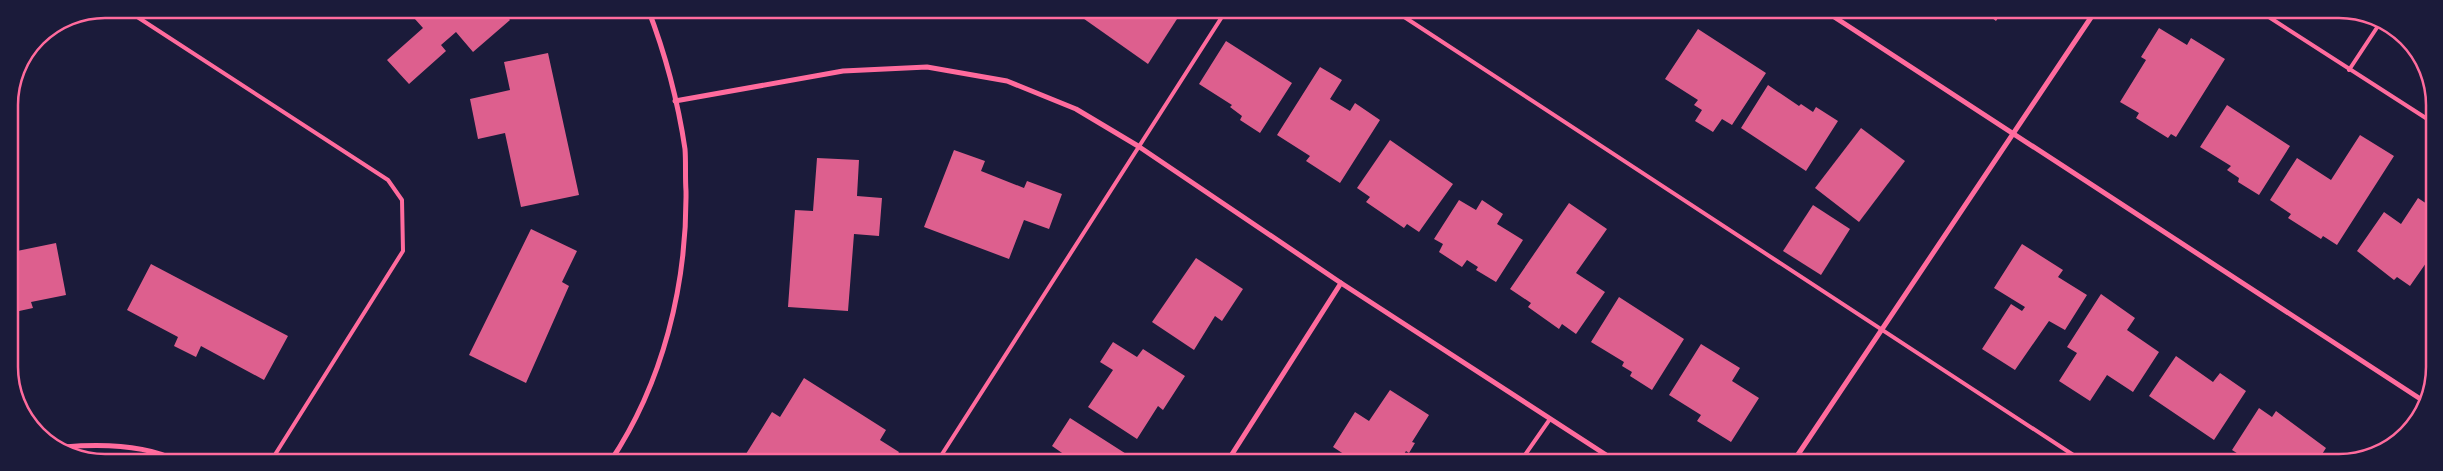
<svg xmlns="http://www.w3.org/2000/svg" width="2443" height="471" font-family="Commissioner,sans-serif">
<style>
.building{fill:#dd5f8e}
.lines{fill:none;stroke-linecap:round;stroke-linejoin:round}
.service{stroke:#ff6b9d;stroke-width:4}
.minor{stroke:#ff6b9d;stroke-width:5}
.rim{fill:none;stroke:#ff6b9d;stroke-width:2.5}
</style>
<rect width="100%" height="100%" fill="#1b1b3a"/>
<g class="building">
<path d="M406 9H500L510 20 473 52 456 32 441 45 446 51 409 84 387 60 423 28Z"/>
<path d="M1070 9H1162L1177 19 1148 64Z"/>
<path d="M1972 9H2004L1996 21 1983 11 1980 15Z"/>
<path d="M2159 28 2187 45 2191 38 2225 59 2176 137 2171 134 2168 138 2136 118 2139 113 2120 102 2146 60 2141 57Z"/>
<path d="M1698 29 1766 73 1732 125 1722 119 1713 132 1695 121 1702 110 1694 105 1698 100 1665 79Z"/>
<path d="M1226 41 1292 83 1260 133 1240 120 1242 116 1230 107 1232 105 1199 84Z"/>
<path d="M548 53 579 195 521 207 505 133 478 139 470 99 510 90 504 62Z"/>
<path d="M1320 67 1342 80 1330 99 1350 111 1355 103 1380 120 1340 183 1306 161 1310 156 1277 135Z"/>
<path d="M1768 85 1799 106 1801 104 1813 112 1816 107 1838 121 1806 171 1741 128Z"/>
<path d="M2227 105 2290 146 2259 195 2238 182 2239 178 2227 170 2231 166 2200 147Z"/>
<path d="M1861 128 1905 161 1859 222 1815 188Z"/>
<path d="M2360 135 2394 156 2337 245 2323 236 2321 239 2288 218 2291 214 2270 200 2297 158 2331 180Z"/>
<path d="M1390 140 1453 184 1419 232 1407 224 1404 228 1366 202 1370 197 1357 188Z"/>
<path d="M954 150 985 161 981 171 1024 188 1027 181 1062 194 1049 229 1024 220 1009 259 924 227Z"/>
<path d="M817 158 859 160 857 196 882 198 879 236 854 234 848 311 788 307 795 210 813 211Z"/>
<path d="M2418 198 2433 208V253L2410 286 2397 277 2394 280 2357 251 2384 212 2401 224Z"/>
<path d="M1459 200 1476 210 1482 200 1503 214 1497 224 1523 240 1496 282 1476 270 1478 267 1467 260 1462 267 1439 252 1443 244 1434 239Z"/>
<path d="M1569 203 1607 229 1576 273 1605 292 1576 334 1562 324 1559 329 1528 307 1531 303 1510 289Z"/>
<path d="M1813 205 1850 229 1821 275 1783 251Z"/>
<path d="M531 229 577 251 562 282 569 286 526 383 469 355Z"/>
<path d="M15 239 17 251 56 243 66 295 31 302 33 308 10 313V240Z"/>
<path d="M2022 244 2063 270 2058 277 2087 295 2065 330 2049 321 2015 370 1982 349 2011 304 2022 311 2025 307 1994 288Z"/>
<path d="M1196 258 1243 289 1222 321 1215 316 1194 350 1152 322Z"/>
<path d="M151 264 288 336 264 380 201 346 196 357 174 346 178 337 127 310Z"/>
<path d="M2101 294 2135 318 2127 330 2159 352 2133 392 2107 375 2090 401 2059 381 2077 353 2067 347Z"/>
<path d="M1619 297 1684 339 1652 390 1630 376 1632 372 1622 366 1624 362 1591 342Z"/>
<path d="M1113 342 1137 357 1143 349 1185 376 1163 410 1158 406 1137 439 1088 407 1113 370 1100 362Z"/>
<path d="M1701 344 1740 368 1732 381 1759 398 1731 442 1697 421 1701 415 1669 395Z"/>
<path d="M2176 356 2213 382 2220 373 2246 391 2214 440 2149 396Z"/>
<path d="M804 378 886 430 880 440 899 452 893 462H741L772 412 780 417Z"/>
<path d="M1390 390 1429 415 1412 442 1415 443 1409 453 1406 451 1399 462H1356L1333 447 1355 412 1369 421Z"/>
<path d="M2259 408 2272 417 2276 411 2326 448 2317 462H2251L2232 450Z"/>
<path d="M1070 418 1131 457 1128 460 1131 462H1060L1065 455 1052 446Z"/>
</g>
<g class="lines">
<g class="service">
<path d="M125 9 388 180 402 200 403 251 271 461"/>
<path d="M1392 9 2084 462"/>
<path d="M2258 10 2432 122"/>
<path d="M2349 70 2380 23"/>
<path d="M937 462 1227 9"/>
<path d="M1520 462 1550 419"/>
</g>
<g class="minor">
<path d="M1822 9 2422 400"/>
<path d="M675 101 843 71 927 67 1007 81 1076 109 1138 146 1341 283 1617 462"/>
<path d="M64 447C100 444 144 444 177 461"/>
<path d="M610 462C663 383 687 285 686 191 685 177 686 162 685 149 678 102 665 53 648 9"/>
<path d="M1227 462 1341 283"/>
<path d="M1793 462 2096 10"/>
</g>
</g>
<path d="M0 0H2443V471H0ZM105 18H2339A87 87 0 0 1 2426 105V367A87 87 0 0 1 2339 454H105A87 87 0 0 1 18 367V105A87 87 0 0 1 105 18Z" fill="#1b1b3a" fill-rule="evenodd"/>
<path class="rim" d="M105 18H2339A87 87 0 0 1 2426 105V367A87 87 0 0 1 2339 454H105A87 87 0 0 1 18 367V105A87 87 0 0 1 105 18Z"/>
</svg>
